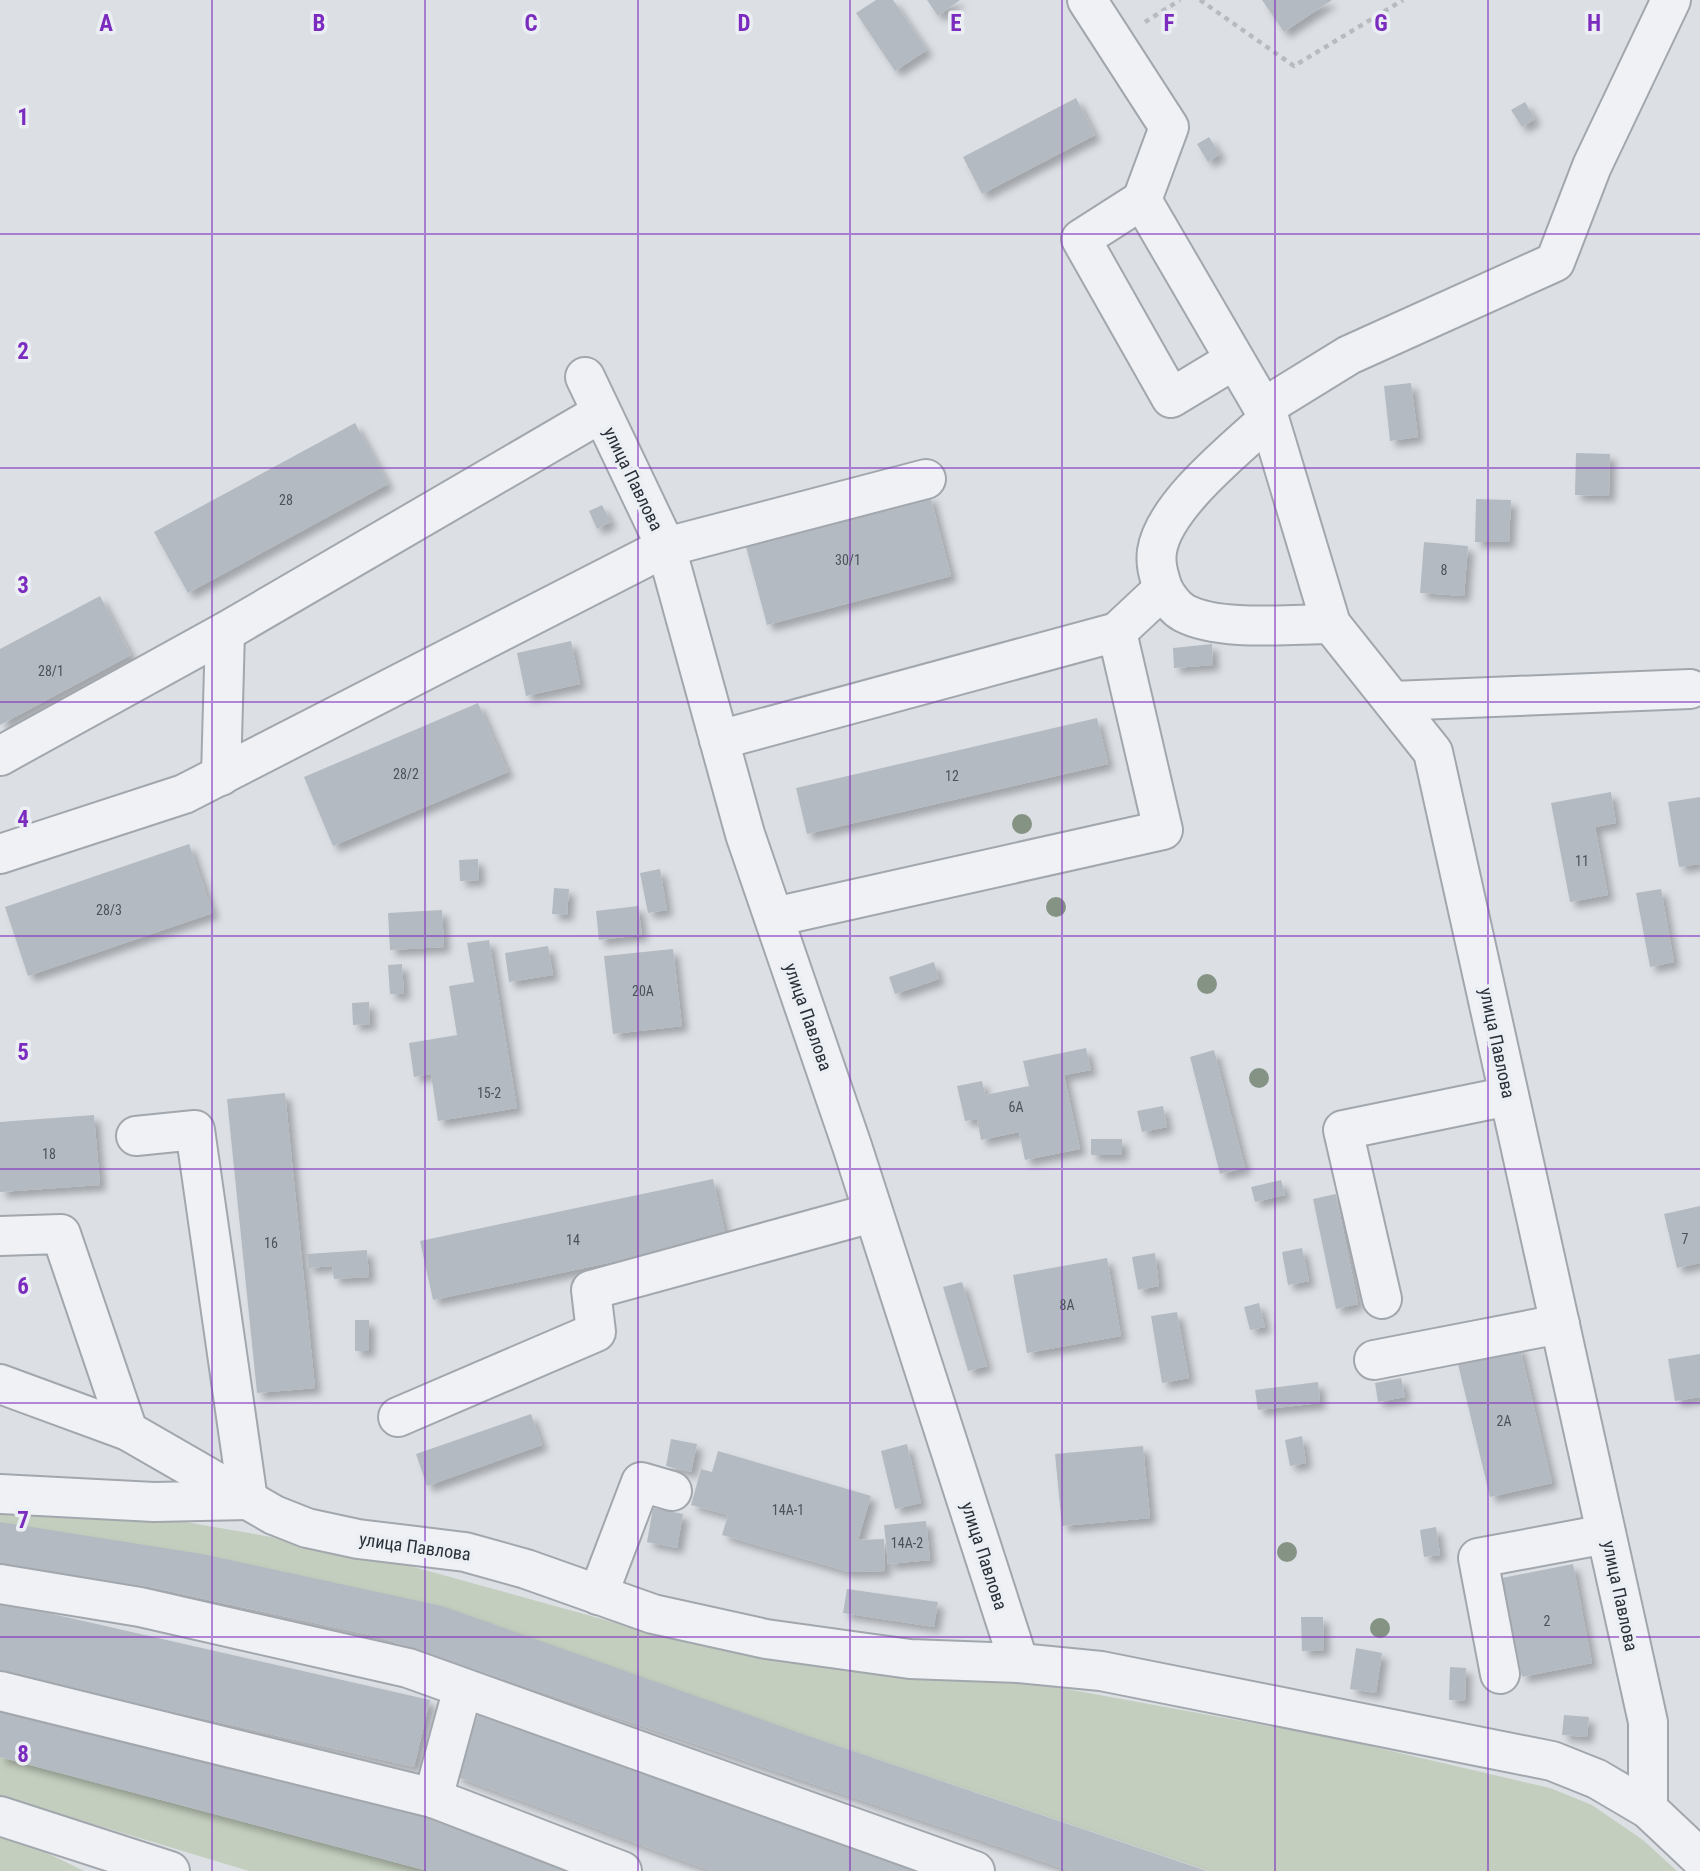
<svg xmlns="http://www.w3.org/2000/svg" width="1700" height="1871" font-family="'Roboto Condensed',sans-serif">
<style>
.green{fill:#c3cebe}
.building{fill:#b4bac1;filter:url(#shadow)}
.lines{fill:none;stroke-linecap:round;stroke-linejoin:round}
.minor-casing{stroke:#a2a7ae;stroke-width:42}
.path{stroke:#b7bbc0;stroke-width:4.5;stroke-dasharray:5 5;stroke-linecap:butt}
.minor{stroke:#eff1f4;stroke-width:38}
.tree{fill:#859385}
.grid{fill:none;stroke:#7b2cbf;stroke-width:2;stroke-opacity:0.55}
.labels{text-anchor:middle;stroke-width:7;stroke-linejoin:round;paint-order:stroke}
.number-label{font-size:14px;fill:#4b525b}
.street-label{font-size:18px;fill:#282f39;stroke:#ebeff3}
.grid-label{font-size:23px;text-anchor:middle;font-weight:bold;fill:#7b2cbf;stroke:#ebeff3;stroke-width:7;stroke-linejoin:round;paint-order:stroke}
</style>
<defs>
<filter id="shadow"><feDropShadow dx="6" dy="6" stdDeviation="3.5" flood-color="#0004"/></filter>
</defs>
<rect width="100%" height="100%" fill="#dce0e5"/>
<g class="green">
<path d="M0 1504 117 1510 363 1553 620 1624 979 1673 1335 1738 1550 1788 1592 1805 1643 1840 1677 1871H1209L800 1733 0 1522Z"/>
<path d="M0 1757 428 1871H249L0 1796Z"/>
<path d="M0 1830 84 1871H0Z"/>
</g>
<g class="building">
<path d="M876 0H893L927 50 895 71 856 13Z"/>
<path d="M927 0H960L938 16Z"/>
<path d="M1262 0H1332L1284 32Z"/>
<path d="M1076 98 1095 135 982 194 963 157Z"/>
<path d="M1525 102 1535 119 1522 127 1511 110Z"/>
<path d="M1209 137 1220 154 1208 162 1197 144Z"/>
<path d="M1411 383 1418 437 1390 441 1384 386Z"/>
<path d="M355 423 388 484 188 593 154 532Z"/>
<path d="M1576 453 1610 454 1609 496 1575 495Z"/>
<path d="M930 495 951 576 767 625 745 543Z"/>
<path d="M1476 499 1511 500 1509 542H1475Z"/>
<path d="M602 505 611 522 597 529 589 511Z"/>
<path d="M1424 542 1468 546 1464 596 1420 593Z"/>
<path d="M100 596 131 655 0 725V649Z"/>
<path d="M571 641 580 684 526 696 517 653Z"/>
<path d="M1212 644 1213 665 1174 668 1173 648Z"/>
<path d="M478 703 508 772 333 846 304 777Z"/>
<path d="M1097 718 1108 764 807 834 796 788Z"/>
<path d="M1611 792 1616 823 1595 827 1608 895 1570 902 1551 803Z"/>
<path d="M1700 797V864L1679 867 1668 802Z"/>
<path d="M189 844 213 913 28 976 5 907Z"/>
<path d="M478 859 479 880 460 881 459 860Z"/>
<path d="M660 869 667 910 648 913 640 873Z"/>
<path d="M554 888 569 889 567 915 552 914Z"/>
<path d="M1661 889 1674 962 1650 967 1636 893Z"/>
<path d="M638 906 642 935 599 940 596 911Z"/>
<path d="M442 910 444 947 390 950 388 913Z"/>
<path d="M489 940 517 1108 438 1121 431 1074 414 1077 409 1043 457 1035 449 986 474 982 467 943Z"/>
<path d="M548 946 553 975 509 982 505 953Z"/>
<path d="M673 949 682 1026 613 1034 604 956Z"/>
<path d="M934 962 939 979 895 994 889 977Z"/>
<path d="M402 964 404 994H390L388 965Z"/>
<path d="M369 1002 370 1024 353 1025 352 1003Z"/>
<path d="M1086 1048 1091 1070 1064 1075 1080 1149 1025 1160 1019 1132 981 1140 977 1119 965 1121 957 1086 982 1081 985 1095 1029 1086 1023 1061Z"/>
<path d="M1214 1050 1245 1168 1220 1174 1190 1057Z"/>
<path d="M285 1093 315 1388 257 1393 227 1099Z"/>
<path d="M1163 1106 1167 1127 1142 1132 1137 1111Z"/>
<path d="M94 1115 100 1185 0 1192V1122Z"/>
<rect x="1091" y="1139" width="31" height="16"/>
<path d="M713 1179 726 1238 433 1300 420 1241Z"/>
<path d="M1281 1180 1285 1195 1255 1202 1251 1187Z"/>
<path d="M1336 1194 1358 1304 1336 1309 1313 1199Z"/>
<path d="M1700 1206V1263L1677 1268 1664 1214Z"/>
<path d="M1302 1248 1309 1281 1288 1285 1282 1252Z"/>
<path d="M367 1250 369 1277 334 1279 332 1266 308 1268 307 1254Z"/>
<path d="M1155 1253 1159 1286 1138 1290 1132 1257Z"/>
<path d="M1107 1258 1121 1336 1027 1353 1013 1275Z"/>
<path d="M962 1282 987 1366 968 1371 943 1287Z"/>
<path d="M1259 1303 1265 1327 1250 1330 1244 1307Z"/>
<path d="M1177 1312 1189 1378 1162 1383 1151 1316Z"/>
<rect x="355" y="1320" width="14" height="31"/>
<path d="M1519 1345 1552 1483 1490 1497 1457 1360Z"/>
<path d="M1700 1354V1397L1675 1401 1668 1359Z"/>
<path d="M1401 1378 1405 1397 1378 1402 1375 1383Z"/>
<path d="M1318 1382 1320 1403 1258 1410 1255 1390Z"/>
<path d="M531 1414 542 1445 427 1486 416 1454Z"/>
<path d="M1302 1436 1306 1463 1290 1466 1285 1440Z"/>
<path d="M671 1439 697 1444 691 1472 666 1466Z"/>
<path d="M907 1444 921 1503 895 1509 881 1451Z"/>
<path d="M1143 1446 1150 1518 1062 1526 1055 1454Z"/>
<path d="M718 1451 871 1496 858 1540 884 1539 885 1571 849 1572 722 1535 728 1515 691 1505 701 1469 712 1472Z"/>
<path d="M653 1508 683 1514 677 1548 647 1542Z"/>
<path d="M926 1521 930 1560 888 1564 884 1525Z"/>
<path d="M0 1522 202 1554 442 1606 800 1733 1207 1871H1071L379 1637 150 1587 0 1564Z"/>
<path d="M1436 1527 1440 1555 1424 1557 1420 1530Z"/>
<path d="M1573 1564 1592 1663 1522 1677 1502 1578Z"/>
<path d="M847 1589 938 1602 934 1627 843 1613Z"/>
<path d="M0 1602 430 1700 414 1767 0 1672Z"/>
<path d="M1301 1617H1323L1324 1650 1302 1651Z"/>
<path d="M1356 1648 1382 1653 1376 1693 1350 1689Z"/>
<path d="M1450 1667 1466 1668 1465 1701 1449 1700Z"/>
<path d="M0 1701 429 1814 573 1871H428L0 1757Z"/>
<path d="M481 1707 922 1871H711L455 1776Z"/>
<path d="M1564 1715 1589 1717 1587 1737 1562 1735Z"/>
</g>
<g class="lines">
<g class="minor-casing">
<g id="minor">
<path d="M1087 0 1169 127 1142 200"/>
<path d="M1234 360 1171 398 1081 239 1142 200 1269 418 1331 624 1433 752 1648 1722V1809"/>
<path d="M585 377 666 547 745 834 852 1146 1019 1663"/>
<path d="M1263 408 1349 355 1555 262 1592 166 1671 0"/>
<path d="M1163 589C1159 576 1155 565 1157 551 1164 505 1236 449 1269 418"/>
<path d="M1393 701 1690 689"/>
<path d="M719 740 1117 632 1163 589C1168 598 1175 608 1184 613 1220 632 1291 624 1331 624"/>
<path d="M0 756 225 632 601 413"/>
<path d="M221 776 225 632"/>
<path d="M0 854 184 794 666 547 926 479"/>
<path d="M774 917 1163 830 1117 632"/>
<path d="M0 1236 61 1234 128 1431"/>
<path d="M1382 1299 1343 1130 1509 1096"/>
<path d="M1374 1360 1560 1324"/>
<path d="M0 1384 128 1431 274 1515 307 1528 358 1539 465 1552 526 1569 653 1614 766 1639 910 1659 1019 1663 1101 1671 1552 1761 1597 1779 1648 1809 1700 1858"/>
<path d="M398 1417 596 1332 591 1290 872 1213"/>
<path d="M0 1494 154 1502 248 1500 195 1130 136 1136"/>
<path d="M0 1584 140 1607 408 1668 975 1871"/>
<path d="M598 1595 641 1482 672 1491"/>
<path d="M1500 1674 1478 1558 1606 1534"/>
<path d="M463 1688 433 1798 622 1871"/>
<path d="M0 1691 433 1798"/>
<path d="M0 1816 170 1871"/>
</g>
</g>
<g class="path">
<path d="M1200 0 1294 66 1403 0"/>
<path d="M1145 22 1180 0"/>
</g>
<use href="#minor" class="minor"/>
</g>
<g class="tree">
<circle cx="1022" cy="824" r="10"/>
<circle cx="1056" cy="907" r="10"/>
<circle cx="1207" cy="984" r="10"/>
<circle cx="1259" cy="1078" r="10"/>
<circle cx="1287" cy="1552" r="10"/>
<circle cx="1380" cy="1628" r="10"/>
</g>
<path class="grid" d="M212 0V1871M425 0V1871M638 0V1871M850 0V1871M1062 0V1871M1275 0V1871M1488 0V1871M0 234H1700M0 468H1700M0 702H1700M0 936H1700M0 1169H1700M0 1403H1700M0 1637H1700"/>
<g class="labels">
<g class="number-label">
<text x="286" y="505">28</text>
<text x="848" y="565">30/1</text>
<text x="1444" y="575">8</text>
<text x="51" y="676">28/1</text>
<text x="406" y="779">28/2</text>
<text x="952" y="781">12</text>
<text x="1582" y="866">11</text>
<text x="109" y="915">28/3</text>
<text x="643" y="996">20А</text>
<text x="489" y="1098">15-2</text>
<text x="1016" y="1112">6А</text>
<text x="49" y="1159">18</text>
<text x="1685" y="1244">7</text>
<text x="573" y="1245">14</text>
<text x="271" y="1248">16</text>
<text x="1067" y="1310">8А</text>
<text x="1504" y="1426">2А</text>
<text x="788" y="1515">14А-1</text>
<text x="907" y="1548">14А-2</text>
<text x="1547" y="1626">2</text>
</g>
<g class="street-label">
<text transform="translate(633 479) rotate(64)" y="6">улица Павлова</text>
<text transform="translate(808 1017) rotate(71)" y="6">улица Павлова</text>
<text transform="translate(1497 1043) rotate(78)" y="6">улица Павлова</text>
<text transform="translate(415 1547) rotate(8)" y="6">улица Павлова</text>
<text transform="translate(984 1556) rotate(72)" y="6">улица Павлова</text>
<text transform="translate(1620 1596) rotate(78)" y="6">улица Павлова</text>
</g>
</g>
<g class="grid-label">
<text x="106" y="31">A</text>
<text x="319" y="31">B</text>
<text x="531" y="31">C</text>
<text x="744" y="31">D</text>
<text x="956" y="31">E</text>
<text x="1169" y="31">F</text>
<text x="1381" y="31">G</text>
<text x="1594" y="31">H</text>
<text x="23" y="125">1</text>
<text x="23" y="359">2</text>
<text x="23" y="593">3</text>
<text x="23" y="827">4</text>
<text x="23" y="1060">5</text>
<text x="23" y="1294">6</text>
<text x="23" y="1528">7</text>
<text x="23" y="1762">8</text>
</g>
</svg>
